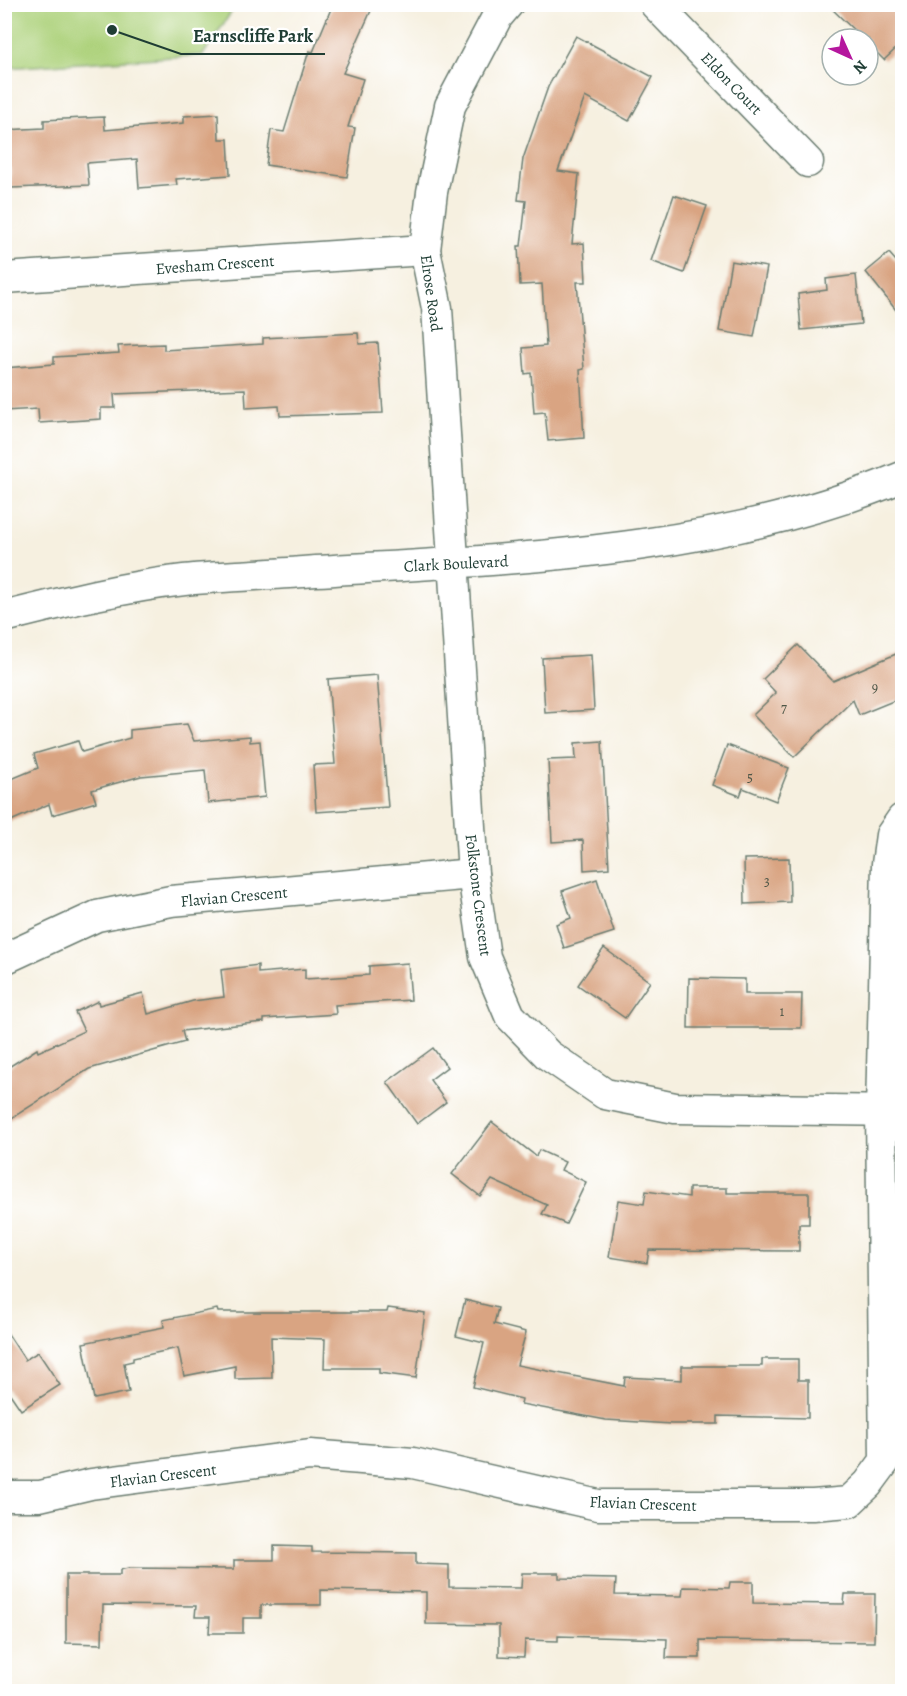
<svg xmlns="http://www.w3.org/2000/svg" width="907" height="1696" font-family="Alegreya,serif">
<style>
.green{fill:#add27c;stroke:#668858;stroke-width:1.5}
.building{fill:#d9a482}
.lines{fill:none;stroke-linecap:round;stroke-linejoin:round}
.minor-casing{stroke:#6a7c70;stroke-width:33}
.minor{stroke:#fff;stroke-width:30}
.labels{text-anchor:middle;stroke-width:4.5;stroke-linejoin:round;paint-order:stroke}
.number-label{font-size:14px;fill:#4e5748}
.street-label{font-size:16px;fill:#1f3d34;stroke:#fff}
.leader{fill:none;stroke:#1f3d34;stroke-width:2}
.callout-dot{fill:#1f3d34;stroke:#fff;stroke-width:2}
.callout-label{font-size:18px;text-anchor:middle;font-weight:bold;fill:#1f3d34;stroke:#fff;stroke-width:4.5;stroke-linejoin:round;paint-order:stroke}
</style>
<rect width="100%" height="100%" fill="#fff"/>
<filter id="ink" filterUnits="userSpaceOnUse"><feTurbulence type="fractalNoise" baseFrequency=".0167" numOctaves="2"/><feDisplacementMap in="SourceGraphic" scale="12" xChannelSelector="R" yChannelSelector="G"/><feConvolveMatrix kernelMatrix="1 2 1 2 8 2 1 2 1" color-interpolation-filters="sRGB"/></filter>
<filter id="wash" filterUnits="userSpaceOnUse"><feTurbulence type="fractalNoise" baseFrequency=".008" numOctaves="4" result="noise"/><feDisplacementMap in="SourceGraphic" scale="24" xChannelSelector="R" yChannelSelector="G"/><feGaussianBlur stdDeviation="1.35" result="paint"/><feColorMatrix in="noise" values="0 0 0 0 0 0 0 0 0 0 0 0 0 0 0 0 0 1.4 0 .05"/><feComposite in="paint" operator="in"/></filter>
<g filter="url(#wash)">
<rect width="100%" height="100%" fill="#f6f0e0"/>
<path class="green" d="M5 4H236V5L203 55 5 68Z"/>
<g id="blocks">
<g class="building">
<path d="M333 4H374L343 73 363 79 348 127 355 128 347 177 266 165 271 130 284 132 309 51 313 52Z"/>
<path d="M827 4H903V42L884 60 868 44V39H863Z"/>
<path d="M576 36 653 77 629 121 585 97 558 171 579 174 572 244 584 243 586 282H577L584 369 580 370 584 438 548 441 545 412 534 413 531 373 525 374 523 348 546 346 542 284 520 285 518 246H521L526 201 518 200 523 159 548 87Z"/>
<path d="M218 114 219 139H228L230 175 176 179 177 185 139 188 137 159 87 163 89 185 11 188 10 167H4V130L44 128V120L104 117 105 130 184 123V116Z"/>
<path d="M674 195 707 206 684 273 651 261Z"/>
<path d="M889 253 903 269V319L866 272Z"/>
<path d="M731 261 767 267 754 337 719 331Z"/>
<path d="M856 275 861 324 801 330 798 294 827 290 826 279Z"/>
<path d="M358 333 359 344 378 343 383 413 280 416 279 406 246 408 245 389 114 394 115 408H101V419L39 423 38 409 4 411V368L54 364V357L119 353 118 346 164 344V350L263 344V338Z"/>
<path d="M798 645 833 681 903 651V697L859 715 853 700 794 757 753 715 776 693 763 679Z"/>
<path d="M591 655 594 710 545 713 542 658Z"/>
<path d="M377 675 388 807 316 812 313 765 335 764 328 679Z"/>
<path d="M187 724 194 741 250 736V742L260 741 265 797 208 803 205 770 141 776 92 790 96 802 52 815 49 804 4 824V782L38 768 34 754 78 741 82 752 130 738V730Z"/>
<path d="M602 741 609 868 584 870 583 840 552 842 548 760 576 759 575 743Z"/>
<path d="M727 745 789 768 776 801 743 788 740 796 712 785Z"/>
<path d="M789 858 790 902 745 904 744 859Z"/>
<path d="M597 879 614 932 564 948 556 924 571 918 562 891Z"/>
<path d="M604 948 650 982 625 1018 578 985Z"/>
<path d="M408 963 411 1000 335 1005 336 1014 264 1019V1022L182 1031 185 1042 89 1069 4 1123V1070L37 1049 38 1052 84 1031 75 1012 98 1001 99 1005 143 993 148 1014 193 1001 224 997 221 970 258 965V973L305 969V979L369 975V966Z"/>
<path d="M689 978 745 979V994H802L801 1028H688Z"/>
<path d="M433 1048 447 1067 430 1080 446 1102 417 1124 387 1082Z"/>
<path d="M492 1122 536 1156 539 1150 565 1162 561 1170 586 1182 566 1224 542 1214 547 1205 492 1180 480 1196 452 1174Z"/>
<path d="M689 1188H727V1193H809V1224H799V1251L649 1250 647 1263 609 1257 618 1200 644 1204 646 1191 689 1197Z"/>
<path d="M465 1300 498 1308 494 1324 526 1332 517 1365 624 1386 625 1377 682 1380V1366H762V1359H798V1380H808V1418L718 1416V1424H672L606 1420 521 1404 522 1399 473 1387 484 1343 456 1336Z"/>
<path d="M388 1308 425 1313 416 1378 379 1373V1368H324L325 1339 271 1337 272 1378 235 1379V1366L184 1376 178 1348 133 1358V1361L124 1363 129 1392 94 1399 83 1343 164 1327 163 1320 217 1309 218 1312H387Z"/>
<path d="M4 1328 25 1360 38 1352 60 1385 21 1410 4 1385Z"/>
<path d="M274 1546 312 1547V1552L416 1553V1564L449 1565V1587L521 1588 522 1573H559V1578L616 1579 615 1595 682 1596 683 1587 729 1588 730 1582H753V1603L844 1604 845 1594H875L874 1642 700 1640V1658H666L667 1639 558 1636V1641L525 1640 524 1657 499 1656V1625L426 1624V1592L321 1590V1605H261V1618H243V1633H209L210 1617H195L196 1606 103 1605 102 1644 66 1643V1575H120V1570L128 1568 234 1569V1560H274Z"/>
</g>
</g>
</g>
<g filter="url(#ink)">
<use href="#blocks" fill-opacity="0" stroke="#6a7c70" stroke-width="1.5"/>
<g class="lines">
<g class="minor-casing">
<g id="minor">
<path d="M508 4 497 17 450 106 432 192 425 250 437 308 473 874 485 957 510 1016 548 1055 605 1094 675 1108 902 1111"/>
<path d="M655 4 808 162"/>
<path d="M4 278 425 250"/>
<path d="M4 617C64 602 123 587 184 580 223 576 264 575 303 572 504 559 714 555 902 477"/>
<path d="M4 959 97 916 171 901 473 874"/>
<path d="M4 1493 8 1496H40L91 1484 310 1455 413 1463 598 1505H813L849 1502 868 1484 885 1461 881 1111 887 864 891 835 902 819"/>
</g>
</g>
<use href="#minor" class="minor"/>
</g>
</g>
<g class="labels">
<g class="number-label">
<text x="875" y="692">9</text>
<text x="784" y="713">7</text>
<text x="750" y="782">5</text>
<text x="767" y="886">3</text>
<text x="782" y="1016">1</text>
</g>
<g class="street-label">
<text transform="translate(732 83) rotate(46)" y="6">Eldon Court</text>
<text transform="translate(215 264) rotate(-4)" y="6">Evesham Crescent</text>
<text transform="translate(432 293) rotate(82)" y="6">Elrose Road</text>
<text transform="translate(456 563) rotate(-3)" y="6">Clark Boulevard</text>
<text transform="translate(479 895) rotate(83)" y="6">Folkstone Crescent</text>
<text transform="translate(234 896) rotate(-5)" y="6">Flavian Crescent</text>
<text transform="translate(163 1475) rotate(-7)" y="6">Flavian Crescent</text>
<text transform="translate(643 1503) rotate(2)" y="6">Flavian Crescent</text>
</g>
</g>
<path class="leader" d="M112 30L181 54H325"/>
<circle class="callout-dot" cx="112" cy="30" r="6"/>
<g class="callout-label">
<text x="253" y="42">Earnscliffe Park</text>
</g>
<rect width="907" height="1696" fill="none" stroke="#fff" stroke-width="24"/>
<g transform="translate(850 57) rotate(135)"><circle r="28" fill="#ffffff" stroke="#a5b1ae" stroke-width="1.5"/>
<path d="M0-4.5L10 22L0 15L-10 22Z" fill="#b5179e"/>
<text y="-9" font-size="16" font-weight="bold" text-anchor="middle" fill="#1f3d34">N</text>
</g>
</svg>
